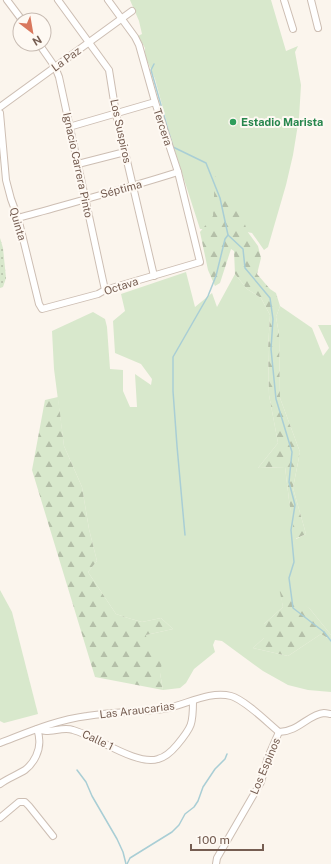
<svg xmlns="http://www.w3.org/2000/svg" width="331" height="864" font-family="'Public Sans',sans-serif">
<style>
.green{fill:#d8e8cc}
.forest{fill:url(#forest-firs)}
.park{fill:url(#park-dots)}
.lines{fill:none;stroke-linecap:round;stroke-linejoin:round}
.stream{stroke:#a9ced5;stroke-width:1.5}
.minor-casing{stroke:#cdbeb3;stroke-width:8}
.minor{stroke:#fff;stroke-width:6}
.leisure-dot{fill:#2e9e5b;stroke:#fef9f3;stroke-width:1.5}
.labels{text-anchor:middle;stroke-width:4;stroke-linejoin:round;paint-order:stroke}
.street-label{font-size:11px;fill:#755d51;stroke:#fef9f3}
.leisure-label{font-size:11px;font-weight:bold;fill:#27864d;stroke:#fef9f3;text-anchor:start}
</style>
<defs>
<pattern id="forest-firs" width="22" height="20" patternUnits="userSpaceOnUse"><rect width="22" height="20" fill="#d8e8cc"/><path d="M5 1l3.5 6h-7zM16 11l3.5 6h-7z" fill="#b4bfa8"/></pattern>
<pattern id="park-dots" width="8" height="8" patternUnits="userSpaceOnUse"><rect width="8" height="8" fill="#d8e8cc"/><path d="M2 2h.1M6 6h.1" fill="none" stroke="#b4bfa8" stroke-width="1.8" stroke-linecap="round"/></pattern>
</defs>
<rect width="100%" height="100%" fill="#fbf5ed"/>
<g class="green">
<path d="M130 0H271L286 51 298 46 295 52 301 85 299 118 293 155 286 185 268 247 264 250 252 233 237 230 200 229 173 145 155 79 146 58 145 52V48L138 36 142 34 139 21Z"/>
<path d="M186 272 195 307 212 293 217 307 235 274 247 289 261 298 270 315 268 349 269 395 278 443 258 468 285 467 289 500 296 539 306 534 293 488 300 452 280 398 279 334 276 317 280 306 312 328 323 356 329 348 318 325H331V635L310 609 280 589 283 607 264 624V638L253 648 288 656 321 634 331 640V692L308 690 288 685 263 671 222 641 215 640 213 645 215 652 194 669 186 683 180 688 163 690 160 673 146 643V635L173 629 161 618 142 622 128 618 116 614 88 572 97 561 89 529 82 487 64 446 54 369 52 331 93 312 105 319 107 327 110 369 123 370V391L130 407H137L135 374 151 385 152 379 141 364 115 353 113 321 125 311 121 294Z"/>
<path d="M0 590 12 612 38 714 4 723 0 721Z"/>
</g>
<g class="forest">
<path d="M215 176 227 203 241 211 247 231 258 246 261 258 257 274 270 289 276 293 280 306 276 317 279 334 280 398 300 452 293 488 306 534 295 539 289 500 285 467 258 468 278 443 269 395 268 349 270 315 261 298 247 289 235 274 234 251 231 249 220 283 215 286 208 270 200 232 213 216Z"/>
<path d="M58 397 64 446 82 487 89 529 97 561 88 572 116 614 128 618 142 622 161 618 173 629 146 635 147 643 164 652 160 673 163 690 95 677 32 470 45 400Z"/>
<path d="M279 588 293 594 310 609 331 635V640L321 634 288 656 253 648 264 638V624L283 607Z"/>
</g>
<path class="park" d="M0 238 3 248 6 278 3 287 0 288Z"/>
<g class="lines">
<g class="stream">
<path d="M154 64 151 70 173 147 206 163 220 198 228 235 243 249 245 268 270 298 273 319 271 349 276 399 292 452 289 482 295 505 291 530 294 562 289 578 293 608 324 632 331 641"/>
<path d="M185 535 177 446 173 391V357L208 296 216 276 225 239 228 235"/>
<path d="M77 770 86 782 92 796 117 839 123 852 126 864"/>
<path d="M127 864 130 858 172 832 179 825 185 814 194 807 198 801 203 787 215 769 225 759 227 754"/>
</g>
<g class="minor-casing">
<g id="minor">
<path d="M7 0 22 20"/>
<path d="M58 0 109 70 116 114 154 276"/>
<path d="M284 0 293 29"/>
<path d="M311 0 318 28"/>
<path d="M39 44 55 67 59 77 105 290"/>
<path d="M0 107 132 11"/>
<path d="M0 113 6 180 11 199 18 218 39 304 42 309 98 294 105 290 200 262 178 172 155 102 139 45 135 37 108 0"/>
<path d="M69 127 155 102"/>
<path d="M78 164 125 152"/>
<path d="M18 218C71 203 125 189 178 172"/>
<path d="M0 743C29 732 56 720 87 716 112 712 138 712 163 709 184 706 209 690 231 696 245 700 267 722 279 732 298 732 309 714 324 713 327 713 329 714 331 714"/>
<path d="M0 784C8 778 17 775 25 770 34 763 41 750 39 738 39 735 38 732 37 729 40 730 43 731 46 731 55 731 65 727 73 730 96 736 136 766 158 759 166 757 172 751 177 745 192 727 193 724 193 701"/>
<path d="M0 818 19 802H25L29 806 53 836"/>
<path d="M216 864 217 858 261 782 268 757 279 732"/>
</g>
</g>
<use href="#minor" class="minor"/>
</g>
<circle class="leisure-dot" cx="233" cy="122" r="4"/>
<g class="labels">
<g class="street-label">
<text transform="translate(66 59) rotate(-36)" y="4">La Paz</text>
<text transform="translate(163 127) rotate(72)" y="4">Tercera</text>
<text transform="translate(121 131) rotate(78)" y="4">Los Suspiros</text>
<text transform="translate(78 165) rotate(78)" y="4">Ignacio Carrera Pinto</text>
<text transform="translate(121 189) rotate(-15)" y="4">Séptima</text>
<text transform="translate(18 224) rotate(74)" y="4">Quinta</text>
<text transform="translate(121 286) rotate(-18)" y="4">Octava</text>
<text transform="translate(137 710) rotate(-7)" y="4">Las Araucarias</text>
<text transform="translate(98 740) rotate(25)" y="4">Calle 1</text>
<text transform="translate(265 766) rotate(-67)" y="4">Los Espinos</text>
</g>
<g class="leisure-label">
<text x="241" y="126">Estadio Marista</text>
</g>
</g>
<g transform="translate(32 32) rotate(149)"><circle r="19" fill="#fef9f3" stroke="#c7bbb2"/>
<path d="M0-3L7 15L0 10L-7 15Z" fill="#d9785e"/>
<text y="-6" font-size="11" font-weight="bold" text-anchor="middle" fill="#755d51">N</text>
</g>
<path d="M191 844v6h72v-6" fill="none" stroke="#755d51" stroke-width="2"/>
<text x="197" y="844" font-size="12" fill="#755d51" stroke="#fef9f3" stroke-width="3" paint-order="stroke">100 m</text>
</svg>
